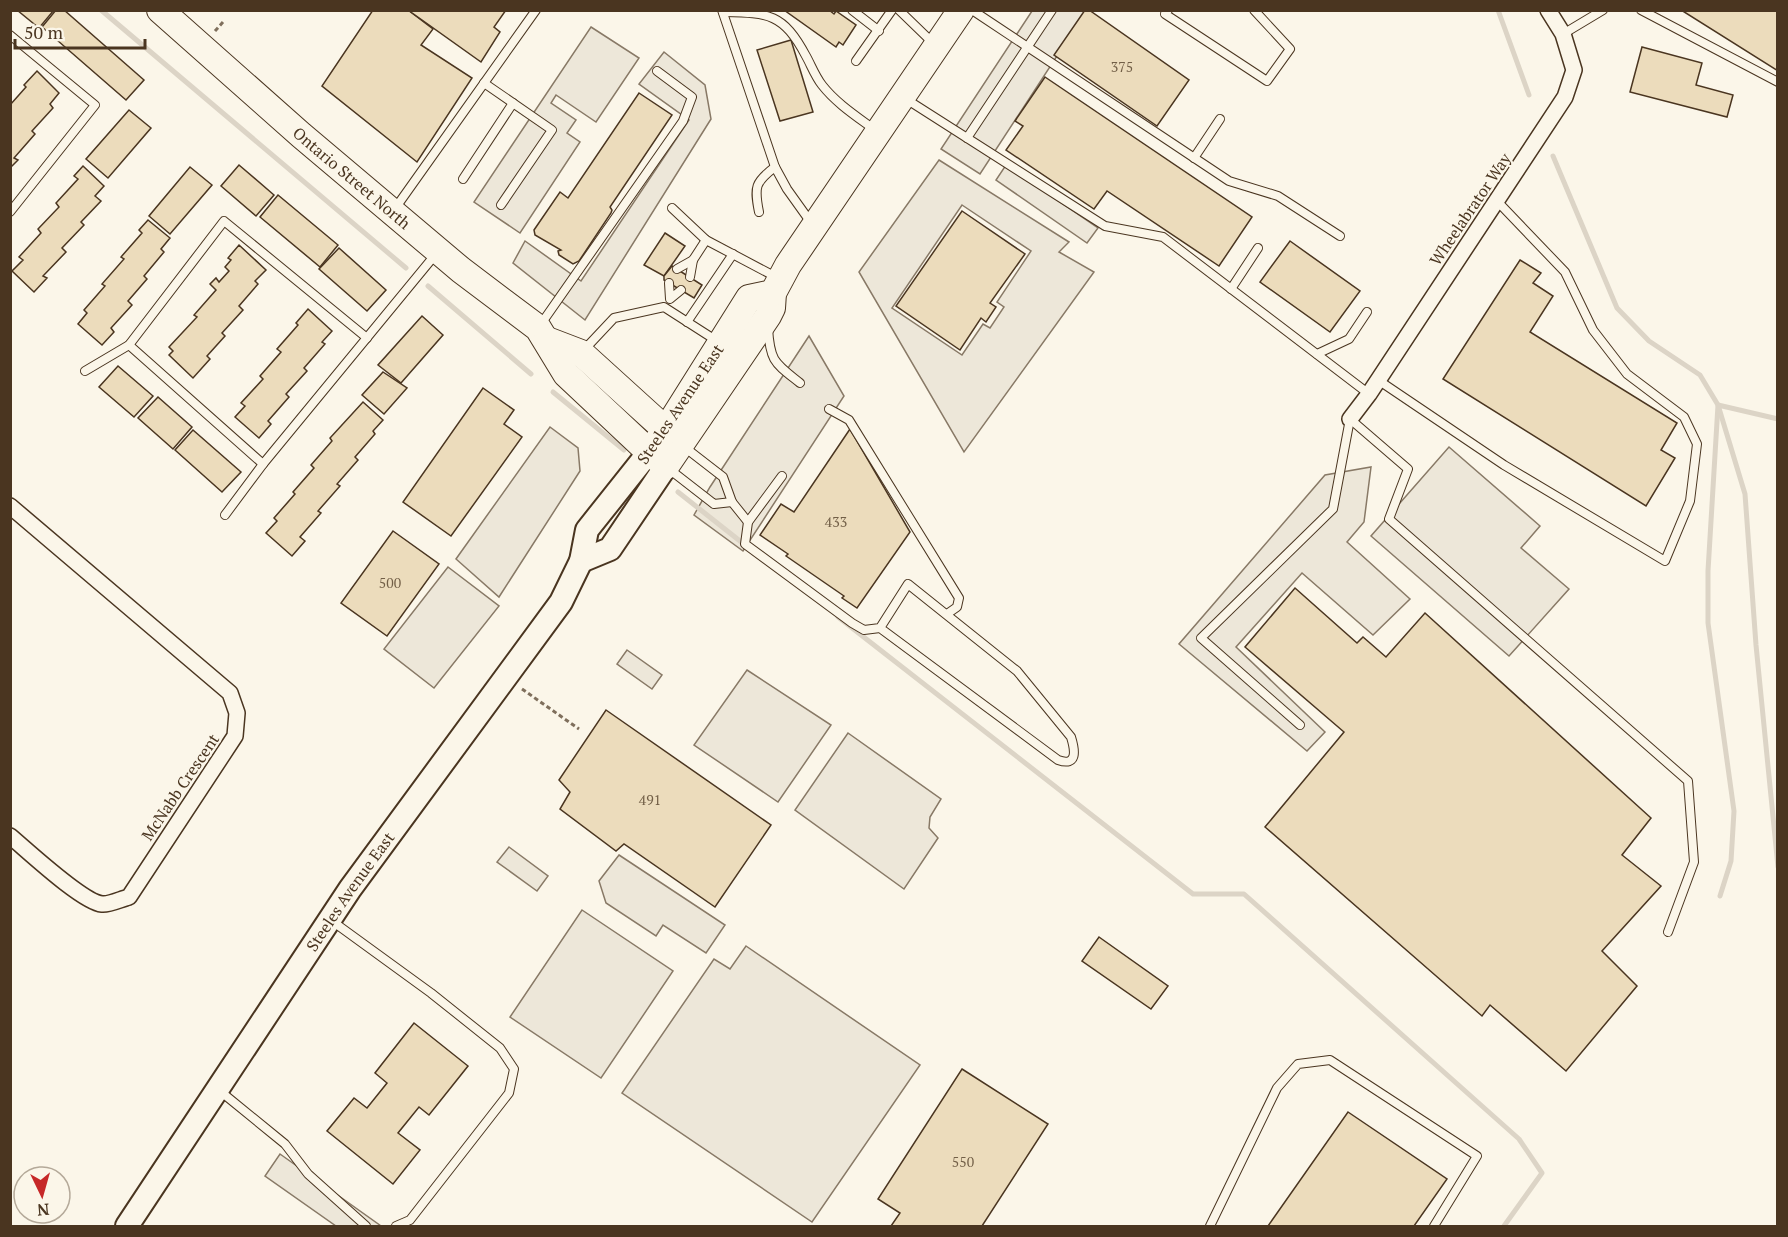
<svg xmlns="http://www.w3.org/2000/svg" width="1788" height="1237" font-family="'PT Serif',serif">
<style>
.parking{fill:#ede7d9;stroke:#887966;stroke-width:1.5;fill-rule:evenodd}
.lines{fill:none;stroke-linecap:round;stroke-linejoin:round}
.stream{stroke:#dcd4c6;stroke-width:5}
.building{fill:#ecdcbc;stroke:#4a3520;stroke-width:1.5}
.service-casing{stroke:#4a3520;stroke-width:10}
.minor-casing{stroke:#4a3520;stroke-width:18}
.secondary-casing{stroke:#4a3520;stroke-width:26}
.primary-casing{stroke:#4a3520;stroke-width:28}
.path{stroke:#7f6f5c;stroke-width:3;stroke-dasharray:4.5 3;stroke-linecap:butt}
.service{stroke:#fbf6e9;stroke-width:8}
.minor{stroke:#fbf6e9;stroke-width:15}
.secondary{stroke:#fbf6e9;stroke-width:22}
.primary{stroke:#fbf6e9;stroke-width:26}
.labels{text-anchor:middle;stroke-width:4.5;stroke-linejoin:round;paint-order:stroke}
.number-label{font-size:14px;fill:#725f47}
.street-label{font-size:16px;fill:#4a3520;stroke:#fbf6e9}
</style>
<rect width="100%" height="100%" fill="#fbf6e9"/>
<g class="parking">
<path d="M1081 10 1085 13 980 174 941 149 1032 11Z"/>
<path d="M591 27 639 58 596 122 556 95 551 103 576 120 567 133 580 142 520 233 474 202Z"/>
<path d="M664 52 705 85 711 119 585 320 513 263 525 241 581 281 689 120 639 84Z"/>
<path d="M939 160 1069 242 1059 252 1094 272 964 452 859 272ZM962 205 1031 251 997 302 1004 307 990 328 983 324 962 355 892 308Z"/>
<path d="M1006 165 1098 228 1087 243 996 180Z"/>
<path d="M809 336 844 396 743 551 694 515 710 487Z"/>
<path d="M550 427 578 448 580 471 499 597 456 559Z"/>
<path d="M1449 447 1540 526 1521 548 1569 589 1509 656 1371 536Z"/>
<path d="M1371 467 1364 522 1347 542 1410 599 1373 635 1302 573 1236 647 1325 732 1307 751 1179 644 1325 475Z"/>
<path d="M448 567 499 606 434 688 384 649Z"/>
<path d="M627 650 662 675 652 689 617 664Z"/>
<path d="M747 670 831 725 778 802 694 745Z"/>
<path d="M848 733 941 799 930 817 929 828 938 838 904 889 795 810Z"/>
<path d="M509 847 548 876 537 891 497 862Z"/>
<path d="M619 855 725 925 706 953 663 925 656 936 606 903 599 881Z"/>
<path d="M582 910 673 971 601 1078 510 1017Z"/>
<path d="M746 946 920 1065 812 1222 622 1093 714 959 730 969Z"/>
<path d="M280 1154 381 1226H336L265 1176Z"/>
</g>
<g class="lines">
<g class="stream">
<path d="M101 10 406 268"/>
<path d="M1498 10 1529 95"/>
<path d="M1553 156 1617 308 1649 341 1700 375 1718 405 1708 571V623L1734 811 1731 861 1720 896"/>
<path d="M428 286 531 374"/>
<path d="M553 392 624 450"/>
<path d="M1778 419 1718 405 1745 494 1756 645 1778 867"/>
<path d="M678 492 745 545"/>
<path d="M838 617 1193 894H1244L1519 1139 1542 1173 1504 1226"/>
</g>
</g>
<g class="building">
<path d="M17 10H54L39 28Z"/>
<path d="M56 10H64L144 80 126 100 42 27Z"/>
<path d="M373 10H408L433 29 421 45 472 78 417 162 322 86Z"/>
<path d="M408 10H506L494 27 500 32 481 62Z"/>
<path d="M784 10H829L834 14 836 11 856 25 843 45 839 42 836 47Z"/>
<path d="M1085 10H1089L1189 80 1157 126 1054 55Z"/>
<path d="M1681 10H1778V71Z"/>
<path d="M791 40 813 112 780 121 757 50Z"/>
<path d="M1642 47 1702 63 1696 85 1733 95 1727 117 1630 92Z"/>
<path d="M37 71 59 93 50 104 53 108 32 131 35 134 14 158 18 160 10 168V105L26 87 24 85Z"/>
<path d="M1045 77 1252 217 1219 266 1107 191 1094 209 1006 150 1023 126 1015 121Z"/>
<path d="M639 93 672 115 610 207 612 210 611 213 579 261 573 264 559 255 558 251 561 250 535 235 534 230 560 192 568 198Z"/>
<path d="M129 110 151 128 108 178 86 159Z"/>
<path d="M239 165 274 195 256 216 221 186Z"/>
<path d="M83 166 104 186 95 196 101 201 81 222 84 225 62 248 66 252 43 276 47 278 34 292 12 271 23 260 19 257 41 233 38 229 59 207 56 203 78 179 74 176Z"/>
<path d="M190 167 212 185 170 234 149 216Z"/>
<path d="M278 195 338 245 320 267 260 217Z"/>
<path d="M962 211 1025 254 990 303 996 307 986 322 981 318 960 350 896 306Z"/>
<path d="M148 220 170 238 161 249 164 252 144 276 147 279 128 301 132 305 111 328 114 332 102 345 78 324 87 313 84 310 105 286 102 284 124 259 121 257 142 233 139 230Z"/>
<path d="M665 233 685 246 664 276 644 265Z"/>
<path d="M1290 241 1360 291 1330 332 1260 282Z"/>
<path d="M239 245 266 270 255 281 258 284 239 306 243 310 222 333 225 336 207 356 210 359 193 378 169 355 173 351 169 347 197 317 194 315 216 290 210 284 216 278 219 282 229 271 225 267 231 260 228 258Z"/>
<path d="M339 248 386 290 367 311 319 269Z"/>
<path d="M1520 260 1541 273 1533 283 1553 296 1530 332 1677 423 1661 450 1675 458 1646 506 1443 379Z"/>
<path d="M672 266 702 285 694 298 664 280V276Z"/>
<path d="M308 309 332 331 322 342 325 344 304 368 307 371 286 394 289 397 268 421 271 424 259 438 235 417 245 406 241 403 263 379 260 376 281 352 277 349 298 325 296 323Z"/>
<path d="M422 316 443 335 401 383 378 365Z"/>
<path d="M118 366 153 396 134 417 99 387Z"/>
<path d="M383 372 407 388 384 414 362 395Z"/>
<path d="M483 388 514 410 504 424 522 437 451 536 403 502Z"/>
<path d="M158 397 192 427 173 449 138 418Z"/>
<path d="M363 402 383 420 373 431 375 434 355 457 358 460 337 484 340 486 318 511 321 513 300 537 305 541 292 556 266 533 277 521 274 518 295 494 293 492 314 468 311 465 332 441 330 438Z"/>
<path d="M850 429 910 532 857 608 842 598 844 596 786 556 788 554 760 535 781 504 794 512Z"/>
<path d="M193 430 241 472 222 492 175 450Z"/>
<path d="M393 531 439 564 387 636 341 603Z"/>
<path d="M1295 588 1357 643 1363 637 1386 657 1425 613 1651 818 1622 855 1661 886 1602 951 1637 986 1566 1071 1490 1005 1482 1016 1265 827 1344 732 1245 647Z"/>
<path d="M606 710 771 825 715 907 624 844 616 851 560 809 570 792 559 780Z"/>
<path d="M1099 937 1168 986 1151 1009 1082 961Z"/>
<path d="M414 1023 468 1066 429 1115 419 1107 398 1133 420 1150 393 1184 327 1131 354 1098 367 1108 387 1083 375 1073Z"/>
<path d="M962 1069 1048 1124 982 1226H891L900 1213 878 1199Z"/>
<path d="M1348 1112 1447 1179 1414 1226H1268Z"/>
</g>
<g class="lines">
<g class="service-casing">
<g id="service">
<path d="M722 10 775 167 787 189 812 224"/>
<path d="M852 10 879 31"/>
<path d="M899 10 933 43"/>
<path d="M972 10 1229 181 1278 196 1340 236"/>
<path d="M1168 10 1165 14 1267 81 1290 49 1254 10"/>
<path d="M1641 10 1778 82"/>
<path d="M723 12C769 13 783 13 806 56 811 65 815 76 822 85 836 103 856 116 875 130"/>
<path d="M1563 34 1603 10"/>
<path d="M10 35 95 105 10 212"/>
<path d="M856 61 892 10"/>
<path d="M484 83 552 130 501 205"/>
<path d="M906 99 1105 226 1163 237 1369 394"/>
<path d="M967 138 1052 10"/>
<path d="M1194 158 1220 119"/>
<path d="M463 179 513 103"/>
<path d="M672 208 706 240"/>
<path d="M394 210 536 10"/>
<path d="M759 212C754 187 755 182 775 167"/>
<path d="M677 269 693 260 706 240 776 277"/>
<path d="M690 277 693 260"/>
<path d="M669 283 670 299 681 290"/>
<path d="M1231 289 1258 248"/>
<path d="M687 322 733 254"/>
<path d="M541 324 683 121 692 97 657 71"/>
<path d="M768 328C770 362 775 363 800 383"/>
<path d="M129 345 263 464"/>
<path d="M583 351 614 318 664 307 717 341"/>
<path d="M1317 354 1349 339 1367 312"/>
<path d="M85 371 129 345 224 221 367 338"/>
<path d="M1378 380 1504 465 1665 561 1690 501 1697 444 1684 417 1627 374 1593 330 1565 272 1497 201"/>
<path d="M829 409 849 420 959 598 957 607 947 614"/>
<path d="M1350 419 1408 469 1389 519 1688 781 1694 862 1668 932"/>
<path d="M683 446 723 477 732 502 748 522"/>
<path d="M669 469 714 504 732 502"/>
<path d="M782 476 748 522 745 544 852 623 864 630 880 628 908 584 1017 671 1071 737C1075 750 1078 767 1058 760L880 628"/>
<path d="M225 515 263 464 435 255"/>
<path d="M1300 725 1201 638 1333 509 1350 419"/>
<path d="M332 921 431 993 500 1048 514 1069 509 1093 410 1220 396 1226"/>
<path d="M220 1091 285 1144 308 1174 366 1226"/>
<path d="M1210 1226 1277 1088 1298 1064 1330 1060 1477 1156 1434 1226"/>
</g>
</g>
<g class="minor-casing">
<g id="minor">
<path d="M1350 419 1369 394 1565 97 1574 70 1563 34 1548 10"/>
<path d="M10 506 230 693 237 713 235 736 129 897C121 899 109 905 102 904 82 902 27 850 10 836"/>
</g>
</g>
<g class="secondary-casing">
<g id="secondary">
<path d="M581 561 610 549 666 466"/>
<path id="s1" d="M127 1226 350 889 561 602 581 561 587 530 649 452"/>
</g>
</g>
<g class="primary-casing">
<g id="primary">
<path id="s2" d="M160 10 301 135 461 270 538 328 566 374 649 452 666 466 768 316 772 308 773 293 788 265 961 10"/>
<path d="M547 340 581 353 678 441"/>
<path d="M649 452 666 430 749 298 773 293"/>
</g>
</g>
<g class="path">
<path d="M215 31 223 22"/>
<path d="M522 689 579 729"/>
</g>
<use href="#service" class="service"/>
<use href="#minor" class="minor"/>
<use href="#secondary" class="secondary"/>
<use href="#primary" class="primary"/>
</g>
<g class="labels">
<g class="number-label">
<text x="1122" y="72">375</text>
<text x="836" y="527">433</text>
<text x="390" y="588">500</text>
<text x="650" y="805">491</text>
<text x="963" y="1167">550</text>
</g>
<g class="street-label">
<text dy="6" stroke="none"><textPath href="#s2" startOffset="255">Ontario Street North</textPath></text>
<text transform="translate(1470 209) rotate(-56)" y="6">Wheelabrator Way</text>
<text transform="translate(680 404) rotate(-56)" y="6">Steeles Avenue East</text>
<text transform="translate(180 787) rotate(-56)" y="6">McNabb Crescent</text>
<text dy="6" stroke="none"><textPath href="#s1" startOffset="402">Steeles Avenue East</textPath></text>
</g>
</g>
<rect width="1788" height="1237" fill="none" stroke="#4a3520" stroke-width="24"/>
<g transform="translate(42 1195) rotate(175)"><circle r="28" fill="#fbf6e9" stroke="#b4a999" stroke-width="1.5"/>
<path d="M0-4.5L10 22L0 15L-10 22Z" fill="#c62828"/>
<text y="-9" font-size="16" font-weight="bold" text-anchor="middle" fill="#4a3520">N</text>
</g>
<path d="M15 39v9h130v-9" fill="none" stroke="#4a3520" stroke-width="3"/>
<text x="24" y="39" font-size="18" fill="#4a3520" stroke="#fbf6e9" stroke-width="4.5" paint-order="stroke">50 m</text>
</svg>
